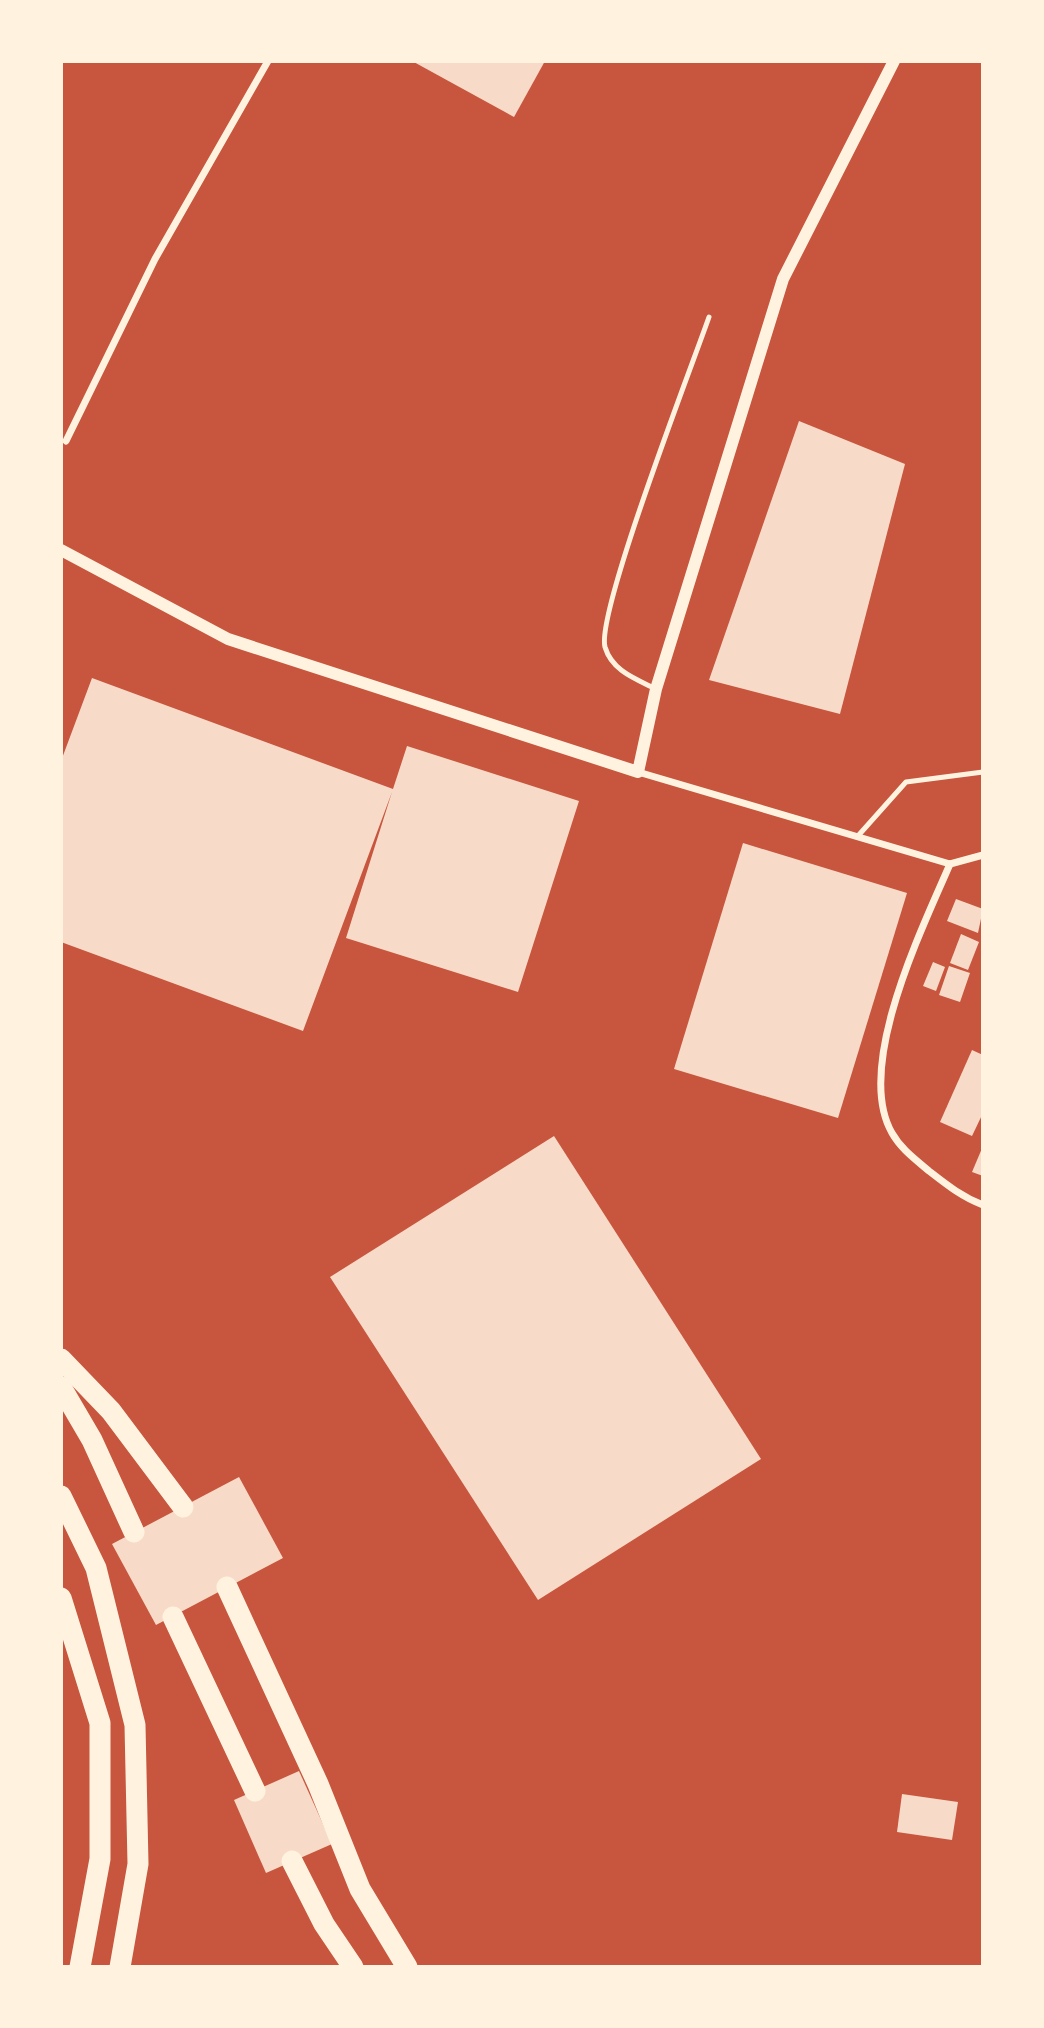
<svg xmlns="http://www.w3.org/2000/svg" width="1044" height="2028" font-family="'Times New Roman',serif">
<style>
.building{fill:#f7dbc8}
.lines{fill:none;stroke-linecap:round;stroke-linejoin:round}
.service{stroke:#fff3e0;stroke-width:5}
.minor{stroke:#fff3e0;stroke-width:7}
.tertiary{stroke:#fff3e0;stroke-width:12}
.motorway{stroke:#fff3e0;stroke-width:21}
</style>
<rect width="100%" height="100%" fill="#c8553d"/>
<g class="building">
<path d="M412 61H545L514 117Z"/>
<path d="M799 421 905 464 840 714 709 680Z"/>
<path d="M92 678 393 789 407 746 579 801 518 992 346 938 392 792 303 1031 61 942V761Z"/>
<path d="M743 843 907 893 838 1118 674 1069Z"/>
<path d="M956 899 983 909 978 933 947 921Z"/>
<path d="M961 934 979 942 968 970 950 963Z"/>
<path d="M933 962 945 967 936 991 923 986Z"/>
<path d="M949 966 970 973 960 1002 939 995Z"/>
<path d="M972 1050 983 1055V1113L972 1136 940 1122Z"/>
<path d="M554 1136 761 1459 538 1600 330 1277Z"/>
<path d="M983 1146V1176L972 1172Z"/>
<path d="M239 1477 283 1558 156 1625 112 1544Z"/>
<path d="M299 1771 332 1844 266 1873 234 1800Z"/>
<path d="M902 1794 958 1802 952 1840 897 1832Z"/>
</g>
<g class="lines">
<g class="service">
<path d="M656 689C636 679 612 671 605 647 596 613 692 366 709 317"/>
<path d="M857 837 906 782 983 772"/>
</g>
<g class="minor">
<path d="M66 441 155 259 268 61"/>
<path d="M638 772 950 864 983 855"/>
<path d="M950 864C922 929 854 1067 892 1133 901 1149 915 1159 929 1171 947 1185 962 1197 983 1205"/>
</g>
<path class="tertiary" d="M61 550 228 639 638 772 656 689 783 279 894 61"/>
<g class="motorway">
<path d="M61 1359 111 1411 183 1507"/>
<path d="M61 1387 92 1440 134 1532"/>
<path d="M61 1496 96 1568 135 1725 138 1864 120 1967"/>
<path d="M227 1587 318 1784 360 1889 407 1967"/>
<path d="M61 1598 100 1723V1859L80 1967"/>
<path d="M173 1617 255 1791"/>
<path d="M292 1861 324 1924 353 1967"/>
</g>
</g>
<rect width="1044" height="2028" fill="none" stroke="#fff3e0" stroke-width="126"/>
</svg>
